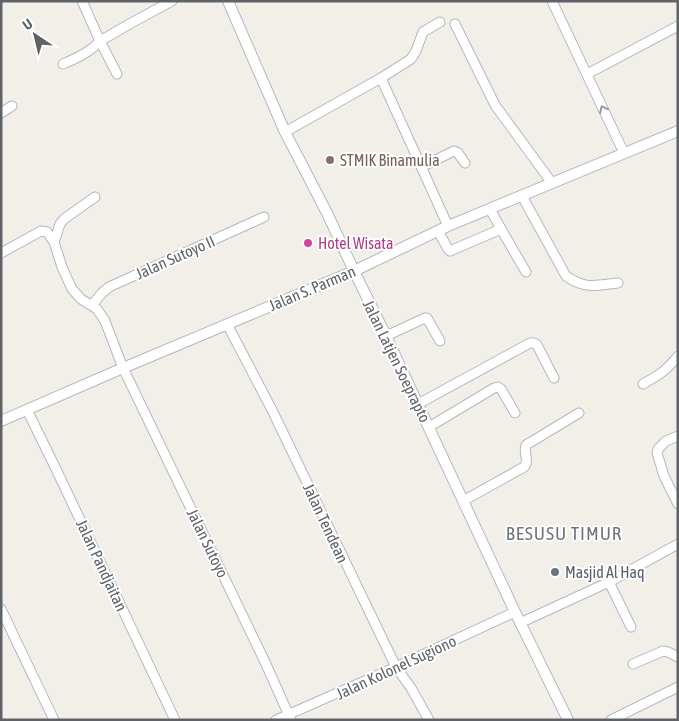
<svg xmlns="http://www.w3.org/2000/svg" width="679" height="721" font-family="'Asap Condensed',sans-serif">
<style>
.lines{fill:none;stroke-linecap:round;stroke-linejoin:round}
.minor-casing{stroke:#b5b8bc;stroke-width:11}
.tertiary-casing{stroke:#b5b8bc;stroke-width:12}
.minor{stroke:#fff;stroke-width:9}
.tertiary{stroke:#fff;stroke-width:10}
.oneway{stroke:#979a9d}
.education-dot{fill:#8d6e63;stroke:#fff;stroke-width:2}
.hotel-dot{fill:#d1479c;stroke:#fff;stroke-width:2}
.worship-dot{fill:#6b7280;stroke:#fff;stroke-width:2}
.labels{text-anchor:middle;stroke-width:4;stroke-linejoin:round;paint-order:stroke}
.education-label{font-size:16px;fill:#785e54;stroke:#fff;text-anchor:start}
.hotel-label{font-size:16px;fill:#b23c85;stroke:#fff;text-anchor:start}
.street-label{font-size:16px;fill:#5f6368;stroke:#fff}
.worship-label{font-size:16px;fill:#5b616d;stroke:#fff;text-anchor:start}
.quarter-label{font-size:19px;letter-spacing:1px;fill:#70757a;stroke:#fff}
</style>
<rect width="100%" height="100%" fill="#f1efe8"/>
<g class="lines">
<g class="minor-casing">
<g id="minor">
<path d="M82 1 100 41 133 22 172 1"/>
<path d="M552 1 624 153"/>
<path d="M455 24 495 105 552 183"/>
<path d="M63 64C77 58 90 52 100 41L117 74"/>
<path d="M587 74 678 26"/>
<path d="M381 78 448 226"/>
<path d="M1 113 12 106"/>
<path d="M285 132 381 78 411 59 416 51 423 32 440 22"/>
<path d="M421 167 454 151 458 153 465 163"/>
<path d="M522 196 566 276C586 290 596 285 618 283"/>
<path d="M490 209 501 229"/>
<path d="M438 231 448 249 450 251 501 229 526 272"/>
<path d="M54 242 60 224 64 219 95 197"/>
<path d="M1 253 41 231 47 232 54 242 62 267 72 289 81 299 97 309 105 321 123 368 265 662 291 720"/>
<path d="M92 305 102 293 109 287 264 217"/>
<path d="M227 324 272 410 396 667 411 688 429 720"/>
<path d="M386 336 425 318H427L440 341"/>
<path d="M643 384C659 375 666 371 678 356"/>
<path d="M418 404 530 343H534L537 345 554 378"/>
<path d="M27 410 56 469 175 720"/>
<path d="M429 427 494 388 498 387 501 389 515 413"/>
<path d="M678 436 666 441 658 449 657 453 664 476 678 504"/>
<path d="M463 501 524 467C530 461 523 453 526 445L579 413"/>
<path d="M609 582 631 627"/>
<path d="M1 609 54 720"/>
<path d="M520 623 609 582 678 544"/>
<path d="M633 664 663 651 668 652 678 657"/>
<path d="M276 720 396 667 515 612"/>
<path d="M611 720 678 687"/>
</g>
</g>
<g class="tertiary-casing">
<g id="tertiary">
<path d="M228 1 285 132 327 213 354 271 386 336 515 612 568 720"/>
<path d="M1 421 123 368 354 271 448 226 678 131"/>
</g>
</g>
<use href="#minor" class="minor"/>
<use href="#tertiary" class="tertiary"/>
</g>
<defs><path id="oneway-chevron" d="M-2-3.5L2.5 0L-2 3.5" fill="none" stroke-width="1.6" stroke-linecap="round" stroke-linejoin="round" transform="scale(1.25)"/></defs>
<use class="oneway" href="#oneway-chevron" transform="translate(603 109) rotate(-115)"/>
<circle class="education-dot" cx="330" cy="160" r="5"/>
<circle class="hotel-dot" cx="308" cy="243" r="5"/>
<circle class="worship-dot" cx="555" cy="572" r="5"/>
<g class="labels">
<g class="education-label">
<text x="340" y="166">STMIK Binamulia</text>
</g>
<g class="hotel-label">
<text x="318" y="249">Hotel Wisata</text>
</g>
<g class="street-label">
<text transform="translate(175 257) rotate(-24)" y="6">Jalan Sutoyo II</text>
<text transform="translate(312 288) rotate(-23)" y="6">Jalan S. Parman</text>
<text transform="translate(397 361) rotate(64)" y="6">Jalan Latjen Soeprapto</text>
<text transform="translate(326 523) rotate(65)" y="6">Jalan Tendean</text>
<text transform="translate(208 543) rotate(64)" y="6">Jalan Sutoyo</text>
<text transform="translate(102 565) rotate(65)" y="6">Jalan Pandjaitan</text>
<text transform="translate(396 667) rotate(-25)" y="6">Jalan Kolonel Sugiono</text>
</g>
<g class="worship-label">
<text x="565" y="578">Masjid Al Haq</text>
</g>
<g class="quarter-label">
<text x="564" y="540">BESUSU TIMUR</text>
</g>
</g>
<rect width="679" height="721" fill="none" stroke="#5f6368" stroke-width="5"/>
<g transform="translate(35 35) rotate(325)" stroke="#ffffff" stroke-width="4" paint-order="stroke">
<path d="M0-4L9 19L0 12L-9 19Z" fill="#5f6368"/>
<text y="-8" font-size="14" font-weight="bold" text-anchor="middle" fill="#5f6368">U</text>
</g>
</svg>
